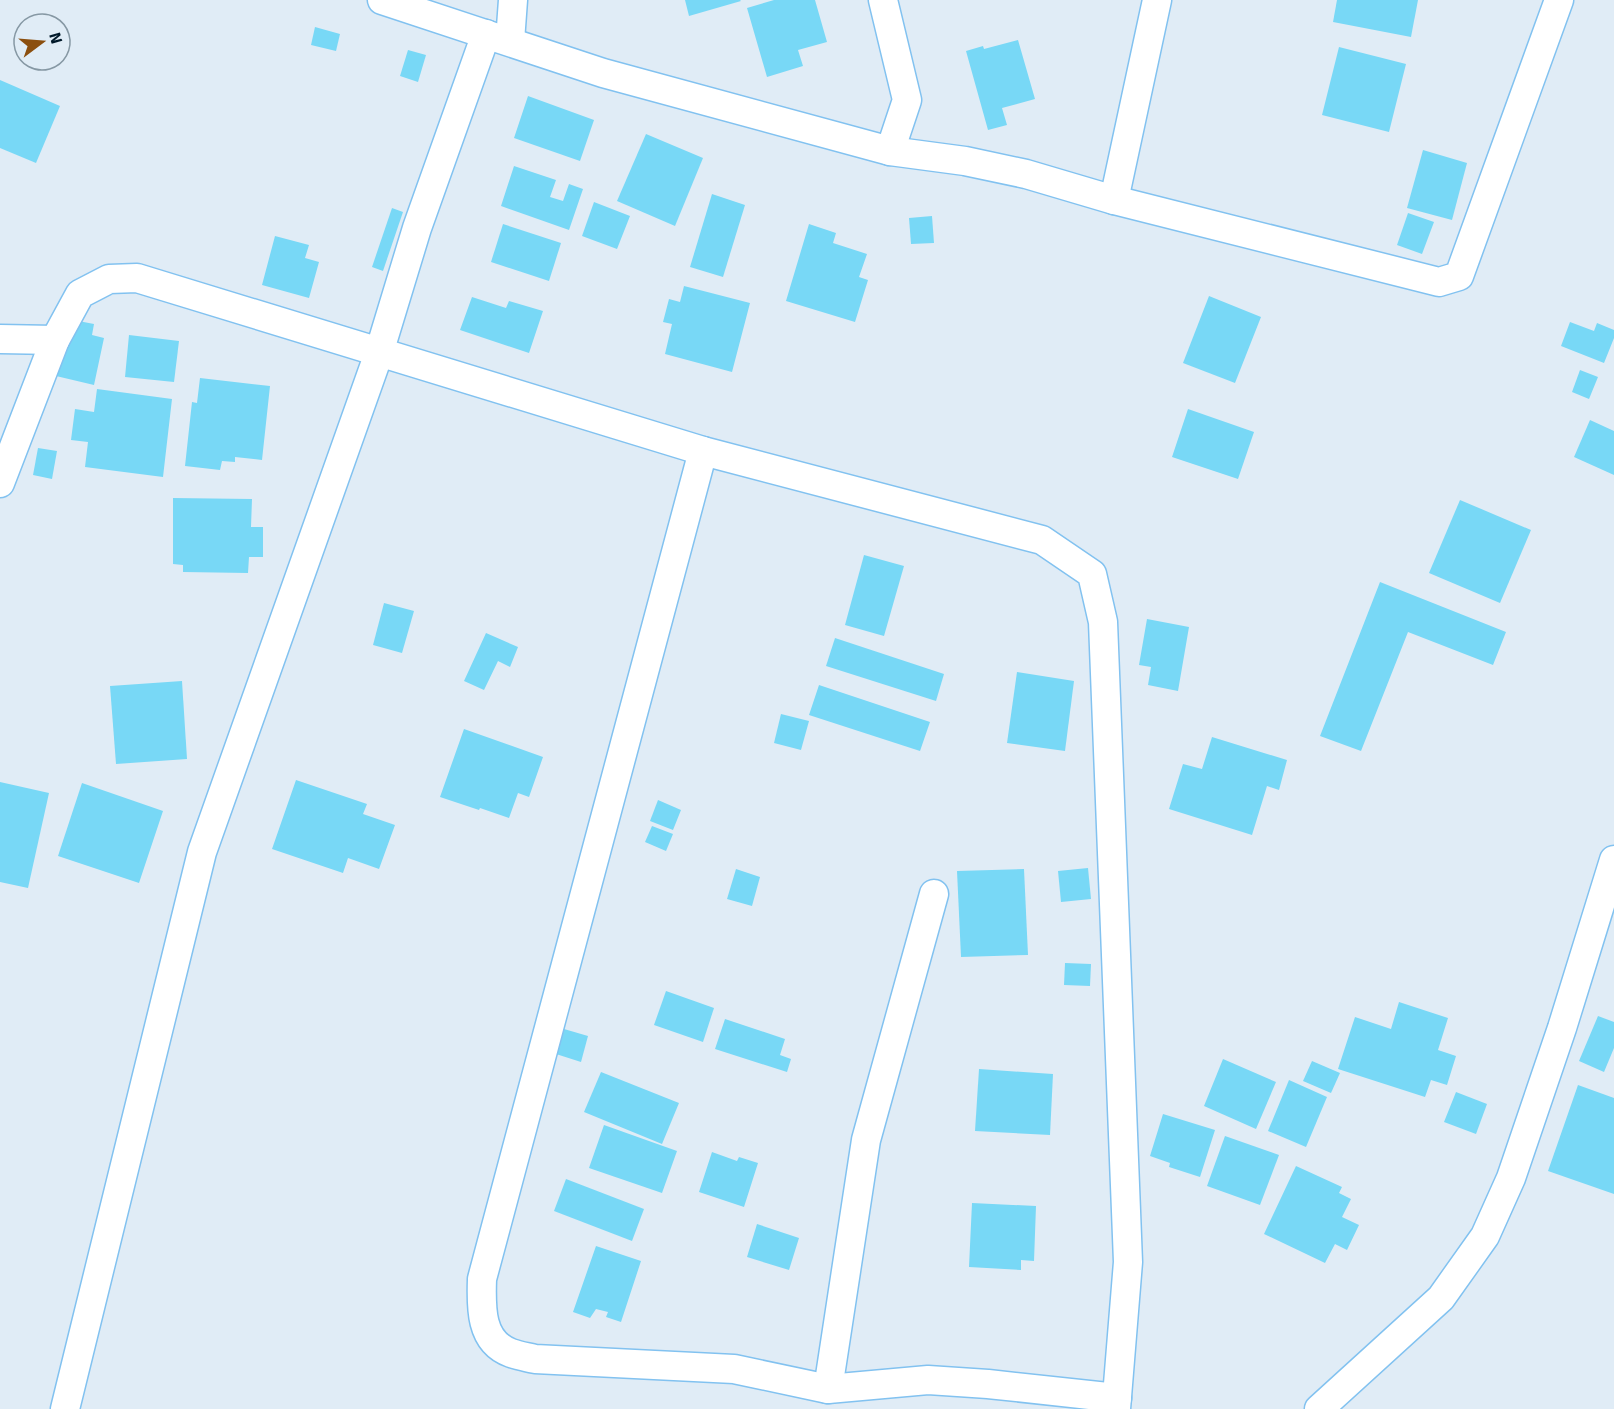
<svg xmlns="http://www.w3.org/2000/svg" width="1614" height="1409" font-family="Signika,sans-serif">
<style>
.building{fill:#78d8f6}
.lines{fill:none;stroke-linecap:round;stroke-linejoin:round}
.street-casing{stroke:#82c2f0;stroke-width:31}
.street{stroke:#fff;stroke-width:28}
</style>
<rect width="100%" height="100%" fill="#e0ecf6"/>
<g class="building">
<path d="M685 0H740L741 1 689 16Z"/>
<path d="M774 0H815L827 42 798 50 803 66 767 77 747 8Z"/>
<path d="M1337 0H1418L1411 37 1333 22Z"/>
<path d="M315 27 340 34 336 51 311 45Z"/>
<path d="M1018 40 1035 99 1002 108 1007 125 988 130 966 51 983 46 984 49Z"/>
<path d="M1339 47 1406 64 1389 132 1322 115Z"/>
<path d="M408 50 426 55 418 82 400 76Z"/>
<path d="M0 80 60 106 36 163 0 148Z"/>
<path d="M528 96 594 120 580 161 514 138Z"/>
<path d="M646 134 703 158 675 226 617 201Z"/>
<path d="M1423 150 1467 163 1452 220 1407 208Z"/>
<path d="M514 166 556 180 550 197 563 201 569 184 583 189 569 230 501 206Z"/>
<path d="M712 194 745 205 723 277 690 267Z"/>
<path d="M594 202 630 216 617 249 582 236Z"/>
<path d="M392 208 403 212 383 271 372 267Z"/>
<path d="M1408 213 1434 222 1422 254 1397 245Z"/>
<path d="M932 216 934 243 911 244 909 218Z"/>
<path d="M503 224 561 243 549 281 491 262Z"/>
<path d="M809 224 836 233 833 243 867 254 859 277 868 280 855 322 786 301Z"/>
<path d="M275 236 309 245 305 258 319 262 309 298 262 285Z"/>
<path d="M684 286 750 303 732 372 665 354 672 324 663 322 669 299 680 302Z"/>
<path d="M1209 296 1261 317 1235 383 1183 363Z"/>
<path d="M472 297 506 308 509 301 543 311 529 353 460 330Z"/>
<path d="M68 319 94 324 92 335 104 338 94 385 56 376Z"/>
<path d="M1570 322 1594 331 1597 323 1614 330V338L1604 363 1561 346Z"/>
<path d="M129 335 179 341 174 382 125 377Z"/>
<path d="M1580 370 1598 377 1589 399 1572 392Z"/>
<path d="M200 378 270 386 262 460 235 457V462L222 461 220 470 185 466 192 402 197 403Z"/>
<path d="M97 389 172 399 163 477 85 467 88 442 71 440 75 409 94 412Z"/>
<path d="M1188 409 1254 432 1238 479 1172 457Z"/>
<path d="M1590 420 1614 431V475L1574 457Z"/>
<path d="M38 448 57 451 52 479 33 475Z"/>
<path d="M173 498 252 499 251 527H263V557H249L248 573 183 572V565L173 564Z"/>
<path d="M1460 500 1531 530 1500 603 1429 573Z"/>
<path d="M864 555 904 566 884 636 845 625Z"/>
<path d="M1380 582 1506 632 1493 665 1408 632 1361 751 1320 736Z"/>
<path d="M384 603 414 611 402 653 373 645Z"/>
<path d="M1147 619 1189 627 1178 691 1148 685 1151 667 1139 665Z"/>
<path d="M486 633 518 647 510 667 498 661 484 690 464 681Z"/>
<path d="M835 638 944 674 936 701 826 666Z"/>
<path d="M1017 672 1074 681 1065 751 1007 743Z"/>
<path d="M182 681 187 759 116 764 110 686Z"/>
<path d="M819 685 930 722 920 751 809 715Z"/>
<path d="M781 714 809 721 801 750 774 743Z"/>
<path d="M464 729 543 757 529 797 518 793 509 818 480 808 479 810 440 797Z"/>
<path d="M1212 737 1287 760 1279 790 1267 786 1252 835 1169 809 1183 764 1202 769Z"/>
<path d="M296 780 367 804 363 814 395 825 379 869 348 858 343 873 272 849Z"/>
<path d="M0 782 49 793 28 888 0 882Z"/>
<path d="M82 783 163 811 139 883 58 856Z"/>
<path d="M658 800 681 810 673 830 650 821Z"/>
<path d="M652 826 673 834 666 851 645 842Z"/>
<path d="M1088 868 1091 899 1061 902 1058 871Z"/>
<path d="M736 869 760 877 752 906 727 899Z"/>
<path d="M1024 869 1028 955 961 957 957 871Z"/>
<path d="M1065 963 1091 964 1090 986 1064 985Z"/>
<path d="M666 991 714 1008 703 1042 654 1025Z"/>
<path d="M1399 1002 1448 1018 1438 1050 1456 1056 1447 1085 1431 1080 1425 1097 1338 1069 1355 1017 1391 1029Z"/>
<path d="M1598 1016 1614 1022V1048L1604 1072 1579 1061Z"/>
<path d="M725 1019 785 1039 780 1055 791 1059 787 1072 715 1049Z"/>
<path d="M564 1029 588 1036 581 1062 556 1054Z"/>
<path d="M1223 1059 1276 1082 1256 1129 1204 1106Z"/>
<path d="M1312 1061 1340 1073 1331 1093 1303 1081Z"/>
<path d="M979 1069 1053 1074 1050 1135 975 1131Z"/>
<path d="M601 1072 679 1103 662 1144 584 1112Z"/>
<path d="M1289 1080 1327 1097 1306 1147 1268 1131Z"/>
<path d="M1578 1085 1614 1098V1194L1548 1171Z"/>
<path d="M1456 1092 1487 1104 1476 1134 1444 1122Z"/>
<path d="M1163 1114 1215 1130 1200 1177 1169 1167 1170 1163 1150 1156Z"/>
<path d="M604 1125 677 1151 662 1193 589 1168Z"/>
<path d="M1225 1136 1279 1155 1260 1205 1207 1186Z"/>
<path d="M712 1152 737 1161 739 1157 758 1163 744 1207 699 1192Z"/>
<path d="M1296 1166 1342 1187 1339 1193 1351 1199 1342 1217 1359 1225 1347 1250 1335 1244 1325 1263 1264 1234Z"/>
<path d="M566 1179 644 1209 632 1241 554 1211Z"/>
<path d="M972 1203 1036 1206 1034 1261 1021 1260V1270L969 1267Z"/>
<path d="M757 1224 799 1238 789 1270 747 1257Z"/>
<path d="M596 1246 641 1261 621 1322 606 1317 608 1312 596 1309 590 1318 573 1312Z"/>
</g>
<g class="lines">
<g class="street-casing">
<g id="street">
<path d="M382 0 603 73 890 151 965 161 1026 174 1114 200 1439 282 1459 276 1559 0"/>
<path d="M883 0 907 100 890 151"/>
<path d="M510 41 513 0"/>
<path d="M1114 200 1157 0"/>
<path d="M0 339 55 340"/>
<path d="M703 451 482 1279C481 1307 480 1342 511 1353 519 1356 527 1357 535 1359L734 1369 828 1389 928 1380 988 1384 1117 1398"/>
<path d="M0 483 55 340 80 294 109 279 137 278 703 451 1042 540 1092 574 1103 622 1128 1262 1116 1409"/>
<path d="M828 1389 866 1140 934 894"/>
<path d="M65 1409 202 852 379 353 417 228 486 34"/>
<path d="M1319 1409 1441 1298 1485 1236 1511 1178 1562 1028 1614 860"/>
</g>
</g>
<use href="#street" class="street"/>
</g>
<g transform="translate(42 42) rotate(74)"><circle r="28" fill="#e0ecf6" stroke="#8698a4" stroke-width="1.5"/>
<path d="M0-4.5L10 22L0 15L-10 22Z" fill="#8b4f0f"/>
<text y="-9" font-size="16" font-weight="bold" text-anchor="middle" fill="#00192a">N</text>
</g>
</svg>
